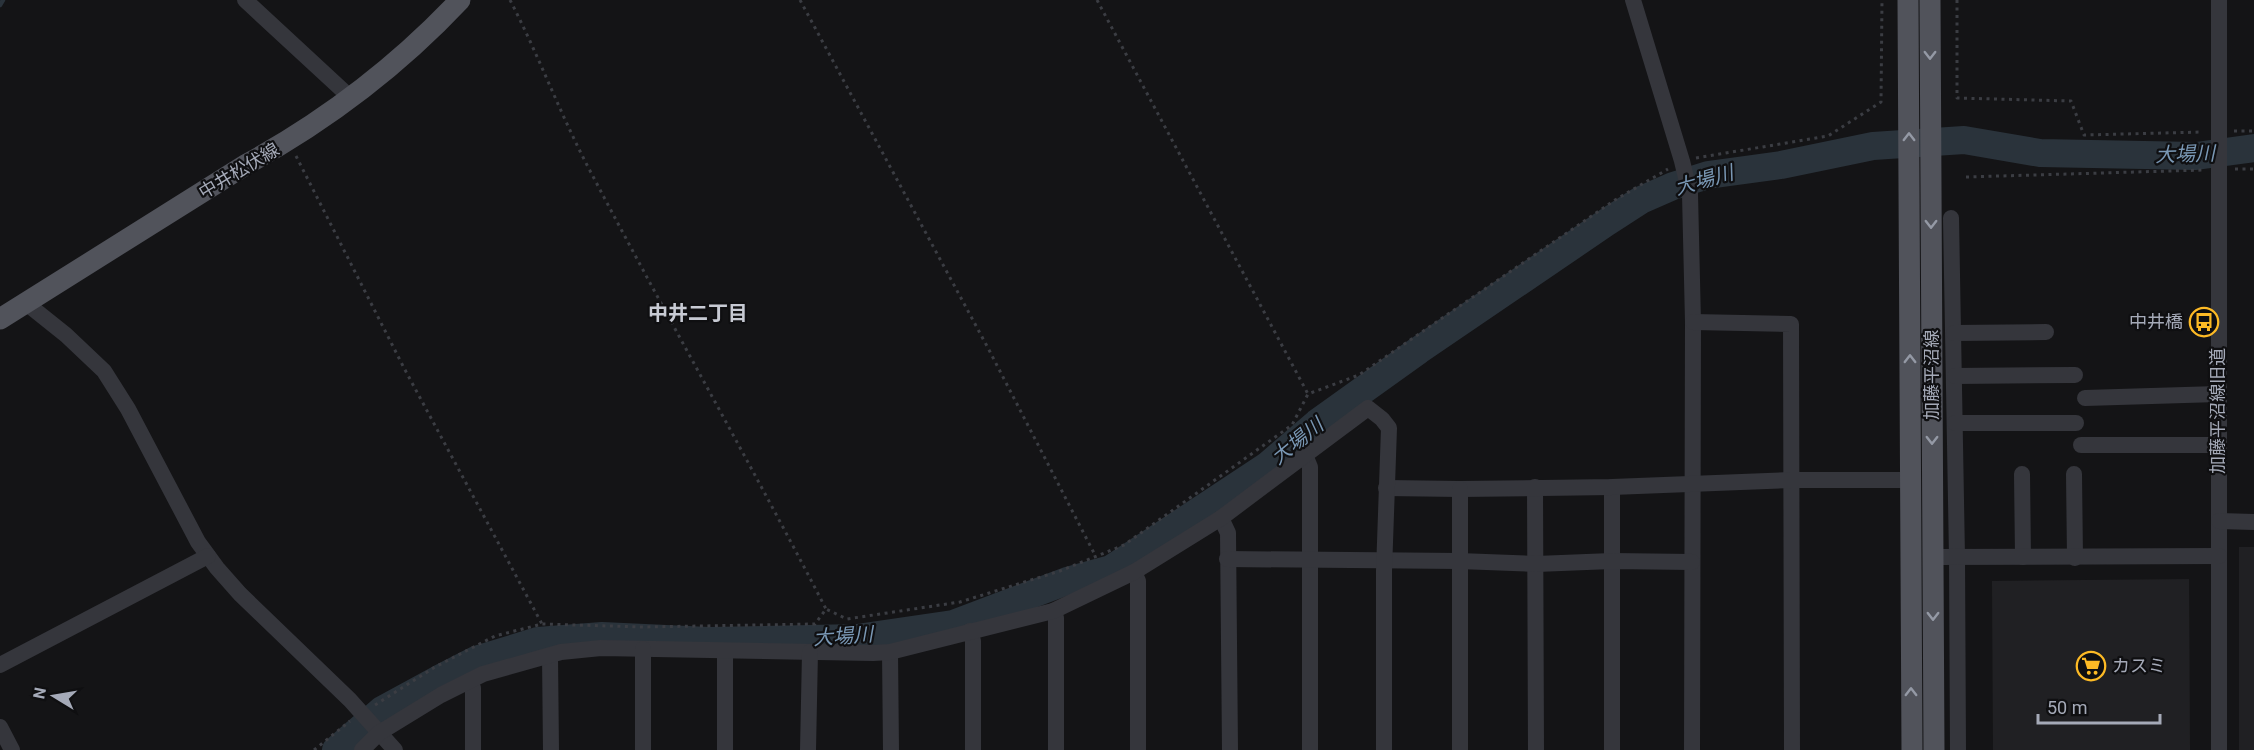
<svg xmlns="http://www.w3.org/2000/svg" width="2254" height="750" font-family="Roboto,'Noto Sans JP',sans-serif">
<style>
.built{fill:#202023}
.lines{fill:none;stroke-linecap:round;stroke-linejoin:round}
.stream{stroke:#2a333b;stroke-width:4.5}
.river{stroke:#2a333b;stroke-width:28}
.path{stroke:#3b3d43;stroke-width:3;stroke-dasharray:3 4.5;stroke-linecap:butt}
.minor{stroke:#35363c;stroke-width:16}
.major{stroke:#51535b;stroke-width:21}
.oneway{stroke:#9499a5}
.labels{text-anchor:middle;stroke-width:4.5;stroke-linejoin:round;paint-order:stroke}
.street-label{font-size:18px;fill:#a5aab8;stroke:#0f0f11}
.poi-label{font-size:18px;fill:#a5aab8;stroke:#0f0f11;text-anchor:end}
.water-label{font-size:20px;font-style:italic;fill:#7a98b5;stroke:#0f0f11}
.neighbourhood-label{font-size:20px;font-weight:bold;fill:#c7cad3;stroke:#0f0f11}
</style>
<rect width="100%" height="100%" fill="#141416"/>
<g class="built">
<rect x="2239" y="547" width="15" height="203"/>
<path d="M2189 579 2190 750H1993L1992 581Z"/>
</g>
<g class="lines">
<path class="stream" d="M0 5 3 0"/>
<path class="river" d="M336 750 382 710 439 679 476 660 538 641 602 636 709 641 857 638 953 624 1067 581 1111 569 1267 466 1317 423 1419 350 1607 222 1641 200 1673 186 1708 175 1781 165 1873 146 1964 140 2040 153 2196 156 2254 148"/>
<g class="path">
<path d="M510 0C538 54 559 111 587 165 665 314 749 460 826 609"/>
<path d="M800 0 988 348 1095 555"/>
<path d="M1097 0 1308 394"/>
<path d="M1957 0V98L2071 101 2084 135 2203 132"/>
<path d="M2234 131H2254"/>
<path d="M296 156 404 368 542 624"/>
<path d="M1696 158 1828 136 1881 102 1882 0"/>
<path d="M2235 169H2254"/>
<path d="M1966 177 2204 170"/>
<path d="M375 705 435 667 495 636 542 624 643 627 815 624 826 609 847 619 960 602 1060 571 1124 545 1292 425 1308 394 1359 375 1615 200 1668 169"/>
<path d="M314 750 350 721"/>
</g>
<g class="minor">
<path d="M245 0 351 98"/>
<path d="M1633 0 1682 161 1690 194 1693 322 1692 750"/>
<path d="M2219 0V750"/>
<path d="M1951 218 1957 557 1958 750"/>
<path d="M26 303 66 335 104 371 128 409 198 542 217 568 240 594 350 700 395 750"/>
<path d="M1693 322 1791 324 1792 750"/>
<path d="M1954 333 2046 332"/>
<path d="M1955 376 2075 375"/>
<path d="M2085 398 2218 394"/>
<path d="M1955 423H2076"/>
<path d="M2081 445H2218"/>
<path d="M1305 455 1310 467V750"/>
<path d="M2022 474 2023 557"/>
<path d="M2074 474 2075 558"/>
<path d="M1535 487 1536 750"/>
<path d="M1612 487V750"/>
<path d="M1386 488 1460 489 1612 487 1791 480H1910"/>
<path d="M1221 518 1228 533 1230 750"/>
<path d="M2219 521 2254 522"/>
<path d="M1933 557 2219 556"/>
<path d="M1227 559 1459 561 1536 564 1612 561 1692 562"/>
<path d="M1134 572 1138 581V750"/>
<path d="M1053 611 1056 618V750"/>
<path d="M970 631 973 641V750"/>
<path d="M725 651V750"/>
<path d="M890 652 891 750"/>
<path d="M550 656 551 750"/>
<path d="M0 665 208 556"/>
<path d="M469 681 473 688V750"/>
<path d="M0 727 12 750"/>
<path d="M362 750 379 733 441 695 483 674 561 652 601 648 873 653 890 652 1053 611 1134 572 1221 518 1368 408 1382 419 1389 428 1384 571V750"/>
<path d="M643 750V649"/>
<path d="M808 750 810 652"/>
<path d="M1460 750V489"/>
</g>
<g class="major">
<path d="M1908 0 1912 750"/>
<path d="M1930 0 1934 750"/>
<path d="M0 319 247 164C327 120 398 66 460 0"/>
</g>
</g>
<defs><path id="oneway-chevron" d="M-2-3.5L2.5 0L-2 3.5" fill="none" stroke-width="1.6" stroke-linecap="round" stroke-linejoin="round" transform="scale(1.5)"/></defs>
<g class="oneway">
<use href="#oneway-chevron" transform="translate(1930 55) rotate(90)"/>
<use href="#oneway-chevron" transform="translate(1909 137) rotate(-90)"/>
<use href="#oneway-chevron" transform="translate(1931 224) rotate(90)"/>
<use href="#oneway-chevron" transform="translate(1910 359) rotate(-90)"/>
<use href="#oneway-chevron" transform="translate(1932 440) rotate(90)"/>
<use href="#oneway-chevron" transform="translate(1933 616) rotate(90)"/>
<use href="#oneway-chevron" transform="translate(1911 692) rotate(-90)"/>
</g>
<defs>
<g id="bus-ring" transform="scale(1.5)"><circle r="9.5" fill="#0f0f11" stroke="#fdba25" stroke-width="1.5"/><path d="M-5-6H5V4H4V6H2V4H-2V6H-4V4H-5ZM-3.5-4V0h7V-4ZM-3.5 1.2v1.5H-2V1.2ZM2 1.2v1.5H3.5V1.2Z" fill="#fdba25"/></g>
<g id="supermarket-ring" transform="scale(1.5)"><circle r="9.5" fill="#0f0f11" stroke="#fdba25" stroke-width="1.5"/><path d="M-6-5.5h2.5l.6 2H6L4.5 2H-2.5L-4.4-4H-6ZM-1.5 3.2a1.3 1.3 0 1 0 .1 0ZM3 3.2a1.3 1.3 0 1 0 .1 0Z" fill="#fdba25"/></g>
</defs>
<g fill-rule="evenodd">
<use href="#bus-ring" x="2204" y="322"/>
<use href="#supermarket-ring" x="2091" y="666"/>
</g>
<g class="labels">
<g class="street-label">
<text transform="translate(239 171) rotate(-31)" y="6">中井松伏線</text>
<text transform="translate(1932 375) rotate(-90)" y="6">加藤平沼線</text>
<text transform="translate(2218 411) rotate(-90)" y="6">加藤平沼線旧道</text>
</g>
<g class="poi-label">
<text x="2183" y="328">中井橋</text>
<text x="2112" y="672" text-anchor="start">カスミ</text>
</g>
<g class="water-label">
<text transform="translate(2185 154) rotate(-2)" y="7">大場川</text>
<text transform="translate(1704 180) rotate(-16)" y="7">大場川</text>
<text transform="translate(1297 441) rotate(-39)" y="7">大場川</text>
<text transform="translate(843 636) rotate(-4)" y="7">大場川</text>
</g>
<g class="neighbourhood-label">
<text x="698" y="320">中井二丁目</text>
</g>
</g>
<g transform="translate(54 696) rotate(281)" stroke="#0f0f11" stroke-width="4.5" paint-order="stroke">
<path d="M0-4.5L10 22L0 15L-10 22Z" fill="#a5aab8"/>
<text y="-9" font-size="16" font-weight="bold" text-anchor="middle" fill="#a5aab8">N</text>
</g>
<path d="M2038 714v9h122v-9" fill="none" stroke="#a5aab8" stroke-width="3"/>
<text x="2047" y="714" font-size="18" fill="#a5aab8" stroke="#0f0f11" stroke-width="4.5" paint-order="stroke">50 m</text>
</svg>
